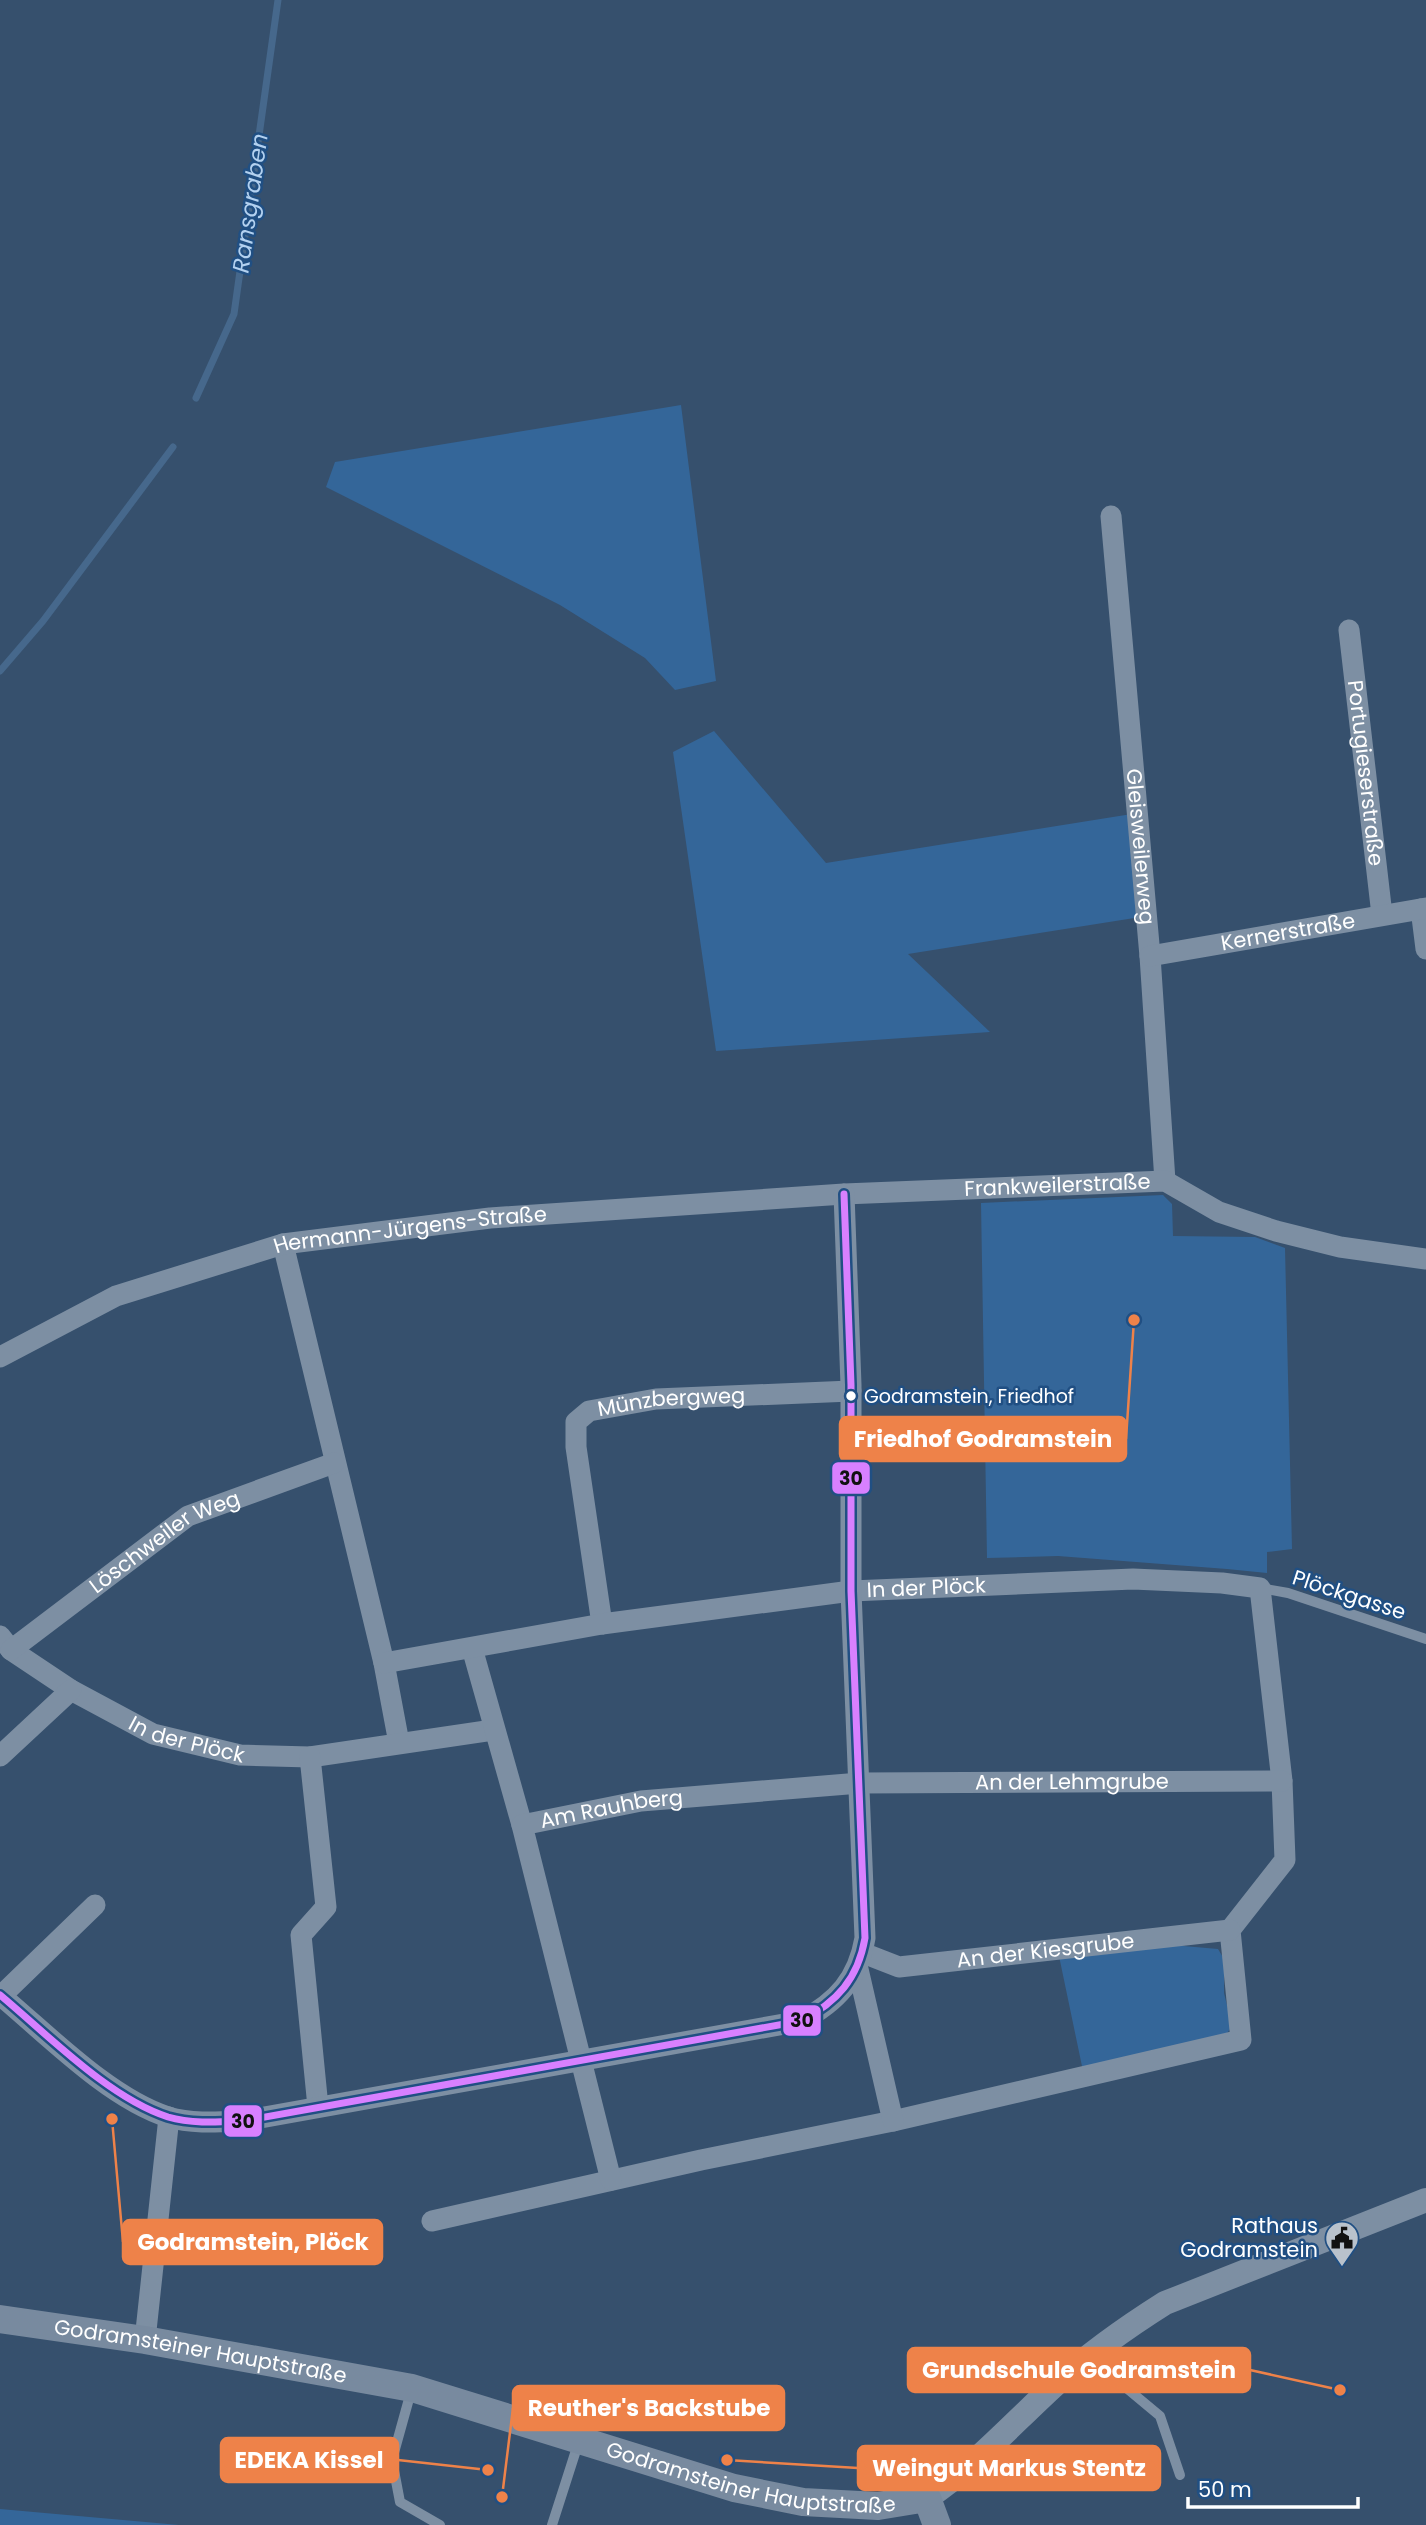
<svg xmlns="http://www.w3.org/2000/svg" width="1426" height="2525" font-family="Poppins,sans-serif">
<style>
.green{fill:#346699}
.lines{fill:none;stroke-linecap:round;stroke-linejoin:round}
.stream{stroke:#46688c;stroke-width:7}
.service{stroke:#7d8fa3;stroke-width:10}
.minor{stroke:#7d8fa3;stroke-width:21}
.tertiary{stroke:#7d8fa3;stroke-width:24}
.secondary{stroke:#788a9f;stroke-width:28}
.bus-1-casing{stroke:#204f83;stroke-width:12}
.bus-1{stroke:#d880ff;stroke-width:7}
.bus-dot{fill:#fff;stroke:#204f83;stroke-width:2.5}
.labels{text-anchor:middle;stroke-width:5;stroke-linejoin:round;paint-order:stroke}
.bus-label{font-size:19px;fill:#fff;stroke:#204f83;text-anchor:start}
.street-label{font-size:21px;fill:#fff;stroke:#204f83}
.poi-label{font-size:21px;fill:#fff;stroke:#204f83;text-anchor:end}
.water-label{font-size:23px;font-style:italic;fill:#b3d1f0;stroke:#204f83}
.leader{fill:none;stroke:#ee8249;stroke-width:2.5}
.callout-dot{fill:#ee8249;stroke:#204f83;stroke-width:2.5}
.callout{fill:#ee8249;stroke:#ee8249;stroke-width:2.5}
.callout-label{font-size:23px;text-anchor:middle;font-weight:bold;fill:#fff}
.line-badge{stroke:#204f83;stroke-width:2.5}
.pale-badge-label{font-size:19px;text-anchor:middle;font-weight:bold;fill:#111}
</style>
<rect width="100%" height="100%" fill="#36506d"/>
<g class="green">
<path d="M681 405 716 681 675 690 645 658 560 605 326 487 335 462Z"/>
<path d="M714 731 826 863 1138 813 1147 916 908 954 990 1032 716 1051 673 752Z"/>
<path d="M1163 1195 1172 1204 1173 1236 1255 1237 1285 1248 1292 1549 1267 1552V1573L1227 1569 1058 1556 987 1558 981 1203Z"/>
<path d="M1172 1945 1218 1949 1224 1959V1993L1232 2026 1221 2042 1083 2071 1059 1956Z"/>
<path d="M0 2509 179 2525H0Z"/>
</g>
<g class="lines">
<g class="stream">
<path d="M196 398 234 314 278 0"/>
<path d="M0 671 43 621 173 447"/>
</g>
<g class="service">
<path d="M1260 1588 1288 1593 1426 1639"/>
<path d="M1100 2348 1118 2381 1160 2416 1180 2475"/>
<path d="M412 2388 392 2460 400 2502 440 2525"/>
<path d="M552 2525 579 2441"/>
</g>
<g class="minor">
<path id="s1" d="M1111 516 1150 956 1165 1181"/>
<path id="s2" d="M1349 630 1382 915"/>
<path d="M1421 909 1426 949"/>
<path id="s3" d="M1150 956 1426 908"/>
<path d="M283 1244 384 1663 399 1743"/>
<path id="s4" d="M0 1357 116 1296 283 1244 490 1218 844 1194 1165 1181 1219 1212 1276 1231 1340 1247 1426 1259"/>
<path id="s5" d="M602 1624 576 1447V1422L589 1411 656 1399 851 1391"/>
<path id="s6" d="M0 1636 11 1650 71 1690 153 1734 240 1755 310 1757 493 1730"/>
<path d="M472 1648 522 1825"/>
<path id="s7" d="M11 1650 188 1516 334 1463"/>
<path id="s8" d="M384 1663 602 1624 851 1591 1133 1579 1222 1583 1260 1588 1282 1781 1285 1860 1230 1930 1241 2040 893 2121 701 2160 432 2221"/>
<path d="M0 1756 71 1690"/>
<path d="M310 1757 326 1907 301 1935 318 2107"/>
<path id="s9" d="M863 1953 899 1967 1230 1930"/>
<path d="M858 1969 893 2121"/>
<path d="M0 1995C48 2035 109 2098 168 2117 192 2124 219 2122 243 2121L801 2021C837 2002 858 1979 865 1938L851 1591V1385L844 1194"/>
<path d="M1 1996 95 1905"/>
<path id="s10" d="M611 2180 522 1825 641 1801 860 1783 1282 1781"/>
<path d="M145 2340 169 2117"/>
</g>
<path class="tertiary" d="M927 2498C975 2466 1014 2422 1057 2383 1090 2353 1127 2327 1165 2303L1426 2200"/>
<path class="secondary" id="s11" d="M0 2319 145 2340 412 2388 734 2488 803 2502 878 2506 927 2498 937 2525"/>
<g class="bus-1-casing">
<path id="bus-1" d="M0 1995C48 2035 109 2098 168 2117 192 2124 219 2122 243 2121L801 2021C837 2002 858 1979 865 1938L851 1591V1385L844 1194"/>
</g>
<use href="#bus-1" class="bus-1"/>
</g>
<defs>
<g id="civic-pin" transform="scale(1.75)"><path d="M0 17L-7.5 6A9.5 9.5 0 1 1 7.5 6Z" fill="#b9c2cc" stroke="#204f83"/><path d="M-.6-6.5H3V-4.5H.6V-3L4-1V1h2V6H-6V1h2V-1L-.6-3ZM-1.2 2.5V6h2.4V2.5Z" fill="#111"/></g>
</defs>
<g fill-rule="evenodd">
<use href="#civic-pin" x="1342" y="2238"/>
</g>
<circle class="bus-dot" cx="851" cy="1396" r="6"/>
<g class="labels">
<g class="bus-label">
<text x="864" y="1403">Godramstein, Friedhof</text>
</g>
<g class="street-label">
<text dy="7" stroke="none"><textPath href="#s2" startOffset="144">Portugieserstraße</textPath></text>
<text dy="7" stroke="none"><textPath href="#s1" startOffset="332">Gleisweilerweg</textPath></text>
<text dy="7" stroke="none"><textPath href="#s3" startOffset="140">Kernerstraße</textPath></text>
<text dy="7" stroke="none"><textPath href="#s4" startOffset="1083">Frankweilerstraße</textPath></text>
<text dy="7" stroke="none"><textPath href="#s4" startOffset="434">Hermann-Jürgens-Straße</textPath></text>
<text dy="7" stroke="none"><textPath href="#s5" startOffset="304">Münzbergweg</textPath></text>
<text dy="7" stroke="none"><textPath href="#s7" startOffset="189">Löschweiler Weg</textPath></text>
<text dy="7" stroke="none"><textPath href="#s8" startOffset="548">In der Plöck</textPath></text>
<text transform="translate(1349 1595) rotate(18)" y="7">Plöckgasse</text>
<text dy="7" stroke="none"><textPath href="#s6" startOffset="217">In der Plöck</textPath></text>
<text dy="7" stroke="none"><textPath href="#s10" startOffset="919">An der Lehmgrube</textPath></text>
<text dy="7" stroke="none"><textPath href="#s10" startOffset="457">Am Rauhberg</textPath></text>
<text dy="7" stroke="none"><textPath href="#s9" startOffset="186">An der Kiesgrube</textPath></text>
<text dy="7" stroke="none"><textPath href="#s11" startOffset="203">Godramsteiner Hauptstraße</textPath></text>
<text dy="7" stroke="none"><textPath href="#s11" startOffset="770">Godramsteiner Hauptstraße</textPath></text>
</g>
<g class="poi-label">
<text x="1318" y="2233">Rathaus<tspan x="1318" dy="24">Godramstein</tspan></text>
</g>
<g class="water-label">
<text transform="translate(250 203) rotate(-82)" y="8">Ransgraben</text>
</g>
</g>
<path class="leader" d="M1134 1320L1126 1439M112 2119L123 2242M1340 2390L1250 2370M502 2497L513 2408M488 2470L398 2460M727 2460L858 2468"/>
<g class="callout-dot">
<circle cx="1134" cy="1320" r="7"/>
<circle cx="112" cy="2119" r="7"/>
<circle cx="1340" cy="2390" r="7"/>
<circle cx="502" cy="2497" r="7"/>
<circle cx="488" cy="2470" r="7"/>
<circle cx="727" cy="2460" r="7"/>
</g>
<g class="callout">
<rect x="840" y="1417" width="286" height="44" rx="7"/>
<rect x="123" y="2220" width="259" height="44" rx="7"/>
<rect x="908" y="2348" width="342" height="44" rx="7"/>
<rect x="513" y="2386" width="271" height="44" rx="7"/>
<rect x="221" y="2438" width="177" height="44" rx="7"/>
<rect x="858" y="2446" width="302" height="44" rx="7"/>
</g>
<g class="callout-label">
<text x="983" y="1447">Friedhof Godramstein</text>
<text x="253" y="2250">Godramstein, Plöck</text>
<text x="1079" y="2378">Grundschule Godramstein</text>
<text x="649" y="2416">Reuther's Backstube</text>
<text x="309" y="2468">EDEKA Kissel</text>
<text x="1009" y="2476">Weingut Markus Stentz</text>
</g>
<g class="line-badge">
<rect x="831" y="1461" width="40" height="34" rx="7" fill="#d880ff"/>
<rect x="782" y="2004" width="40" height="33" rx="7" fill="#d880ff"/>
<rect x="223" y="2104" width="40" height="34" rx="7" fill="#d880ff"/>
</g>
<g class="pale-badge-label">
<text x="851" y="1485">30</text>
<text x="802" y="2027">30</text>
<text x="243" y="2128">30</text>
</g>
<path d="M1188 2497v10h170v-10" fill="none" stroke="#ffffff" stroke-width="3.5"/>
<text x="1198" y="2497" font-size="21" fill="#ffffff" stroke="#204f83" stroke-width="5" paint-order="stroke">50 m</text>
</svg>
